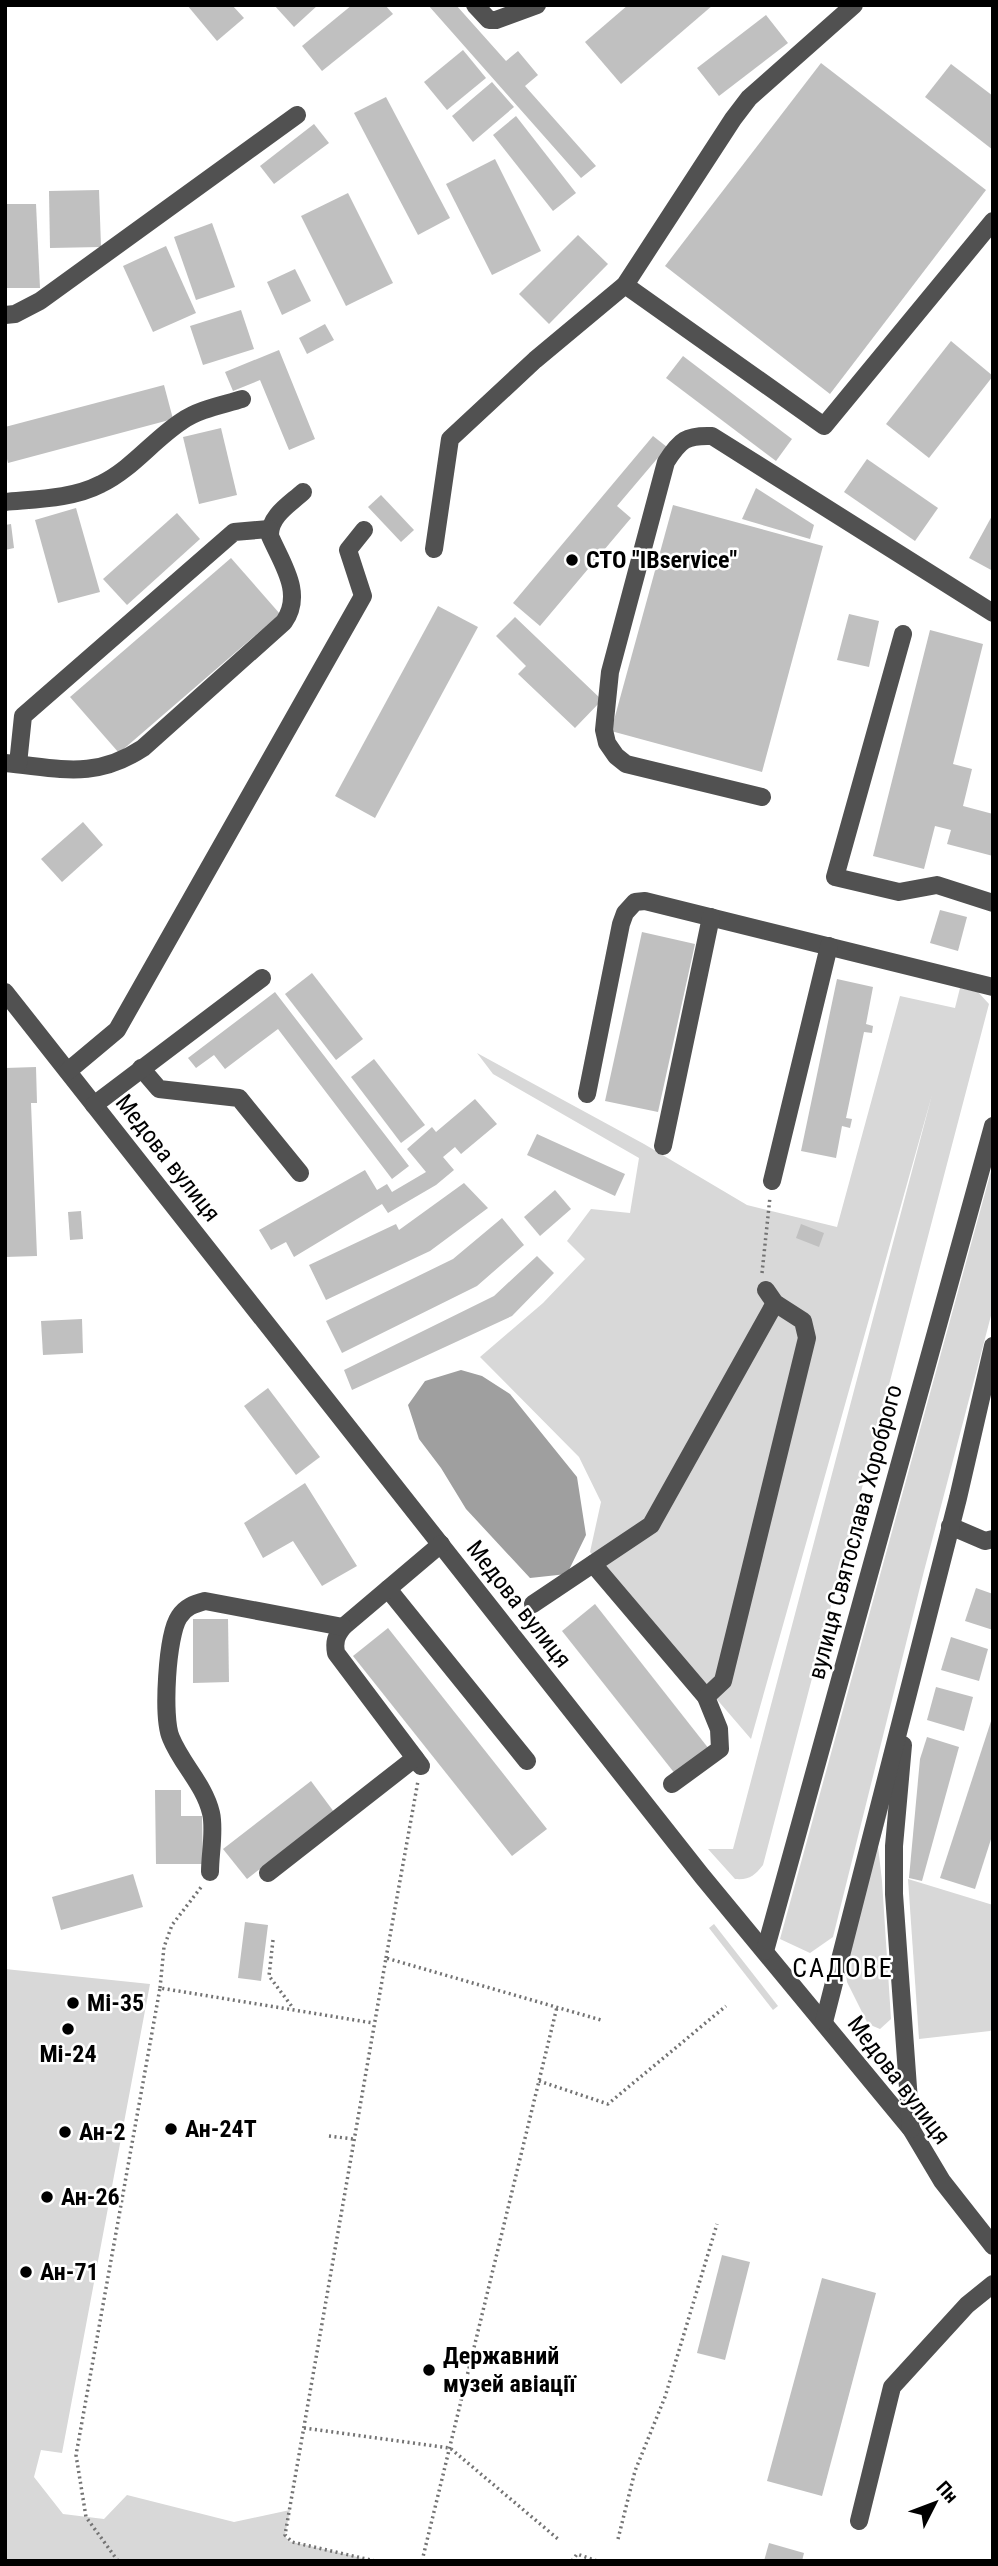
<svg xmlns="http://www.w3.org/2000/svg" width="998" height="2566" font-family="'Roboto Condensed',sans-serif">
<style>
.green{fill:#d8d8d8}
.water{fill:#9f9f9f}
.building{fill:#c0c0c0}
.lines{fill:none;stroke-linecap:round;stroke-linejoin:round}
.path{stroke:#737373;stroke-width:3.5;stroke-dasharray:2 3.5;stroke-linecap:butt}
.minor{stroke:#515151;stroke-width:18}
.poi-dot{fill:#000;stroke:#fff;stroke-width:2.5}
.labels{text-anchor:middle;stroke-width:5;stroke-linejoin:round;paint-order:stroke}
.poi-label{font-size:24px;font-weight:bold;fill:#000;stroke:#fff;text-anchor:start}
.street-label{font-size:24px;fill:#000;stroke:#fff}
.neighbourhood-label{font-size:26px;letter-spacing:2px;fill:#000;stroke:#fff}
</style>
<rect width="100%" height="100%" fill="#fff"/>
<g class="green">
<path d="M960 988 978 992 989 1004 763 1865C754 1876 750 1880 735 1879L708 1849H733L932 1095 751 1739 590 1552 601 1502 579 1457 480 1357 543 1303 585 1259 567 1241 591 1209 630 1213 639 1158 493 1074 477 1053 644 1144 747 1205 837 1227 900 996 955 1008Z"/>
<path d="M993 1164V1308L924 1571 833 1937 810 1953 780 1939Z"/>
<path d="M893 1765 892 1796 878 1846 882 1881 891 2019 880 2029 868 2024 847 1982 844 1959Z"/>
<path d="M908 1879 993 1905V2029L990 2031 919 2039Z"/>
<path d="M714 1924 778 2006 773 2010 709 1928Z"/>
<path d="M5 1969 150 1984 62 2453 41 2450 34 2477 63 2514 104 2519 127 2495 234 2522 290 2510 285 2535 288 2541 375 2561H5Z"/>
</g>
<path class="water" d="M461 1370 482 1376 510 1394 577 1477 586 1535 567 1574 530 1578 466 1509 441 1468 419 1439 408 1405 425 1381Z"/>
<g class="building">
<path d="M187 5H232L244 18 217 41Z"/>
<path d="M274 5H318L294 27Z"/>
<path d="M352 5H385L393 14 322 71 302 46Z"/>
<path d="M428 5H456L506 61 518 51 538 75 525 86 596 166 581 178Z"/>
<path d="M628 5H713L621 84 585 42Z"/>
<path d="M766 15 788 43 719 96 697 68Z"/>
<path d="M463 50 486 78 447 110 424 82Z"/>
<path d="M821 63 986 190 830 394 665 266Z"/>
<path d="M951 64 993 96V150L925 97Z"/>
<path d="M492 82 514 107 473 142 452 116Z"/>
<path d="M386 97 450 218 418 235 354 113Z"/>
<path d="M516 116 576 193 553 211 493 135Z"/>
<path d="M314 124 329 143 274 184 260 166Z"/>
<path d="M495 159 541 251 492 275 446 184Z"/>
<path d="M99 190 101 247 50 248 49 191Z"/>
<path d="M348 193 393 283 346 306 301 216Z"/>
<path d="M5 204H36L40 288H5Z"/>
<path d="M212 223 235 287 196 300 174 237Z"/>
<path d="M578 235 608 264 549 324 519 294Z"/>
<path d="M166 246 196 313 153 332 123 266Z"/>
<path d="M295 269 311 301 282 315 267 282Z"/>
<path d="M241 310 254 349 203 365 190 326Z"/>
<path d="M325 324 334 340 307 354 299 338Z"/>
<path d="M951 341 993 376 929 458 886 424Z"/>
<path d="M279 350 315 439 289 450 260 380 233 391 225 372Z"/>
<path d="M683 356 792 439 776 461 666 378Z"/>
<path d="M164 385 173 419 8 463 5 451V427Z"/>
<path d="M221 428 237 495 199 504 183 437Z"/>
<path d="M653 436 667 447 617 506 631 518 540 626 513 603Z"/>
<path d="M867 459 938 508 915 541 844 492Z"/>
<path d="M756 488 814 525 810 539 742 519Z"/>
<path d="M381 495 414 530 401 542 368 507Z"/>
<path d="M673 505 823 546 762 772 611 731Z"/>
<path d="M76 508 100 592 58 603 35 520Z"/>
<path d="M177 513 200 539 127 605 103 579Z"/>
<path d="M993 514V571L969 558Z"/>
<path d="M11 524 14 548 5 550V525Z"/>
<path d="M231 558 280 614 119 753 70 697Z"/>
<path d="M438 606 478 627 375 818 335 796Z"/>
<path d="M849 614 879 621 869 667 837 660Z"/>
<path d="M515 617 602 700 575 728 518 674 526 666 496 636Z"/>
<path d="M930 630 983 644 953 764 972 769 963 806 993 814V856L947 844 951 830 935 826 924 869 873 856Z"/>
<path d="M83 822 103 845 62 882 41 859Z"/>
<path d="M940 910 967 917 958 951 930 943Z"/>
<path d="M642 932 695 944 658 1112 605 1101Z"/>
<path d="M312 973 363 1039 336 1060 285 994Z"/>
<path d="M837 979 873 987 866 1024 873 1026 872 1033 864 1032 846 1118 852 1119 850 1128 842 1126 836 1158 801 1151Z"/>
<path d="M275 992 409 1166 392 1179 278 1029 225 1069 214 1055 196 1068 188 1058Z"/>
<path d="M374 1059 425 1125 401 1143 351 1077Z"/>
<path d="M36 1067 37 1103H31L37 1256 5 1257V1068Z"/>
<path d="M475 1099 497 1124 461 1154 455 1147 443 1157 454 1170 436 1185 388 1213 382 1204 294 1257 286 1242 271 1250 259 1230 365 1170 377 1190 387 1184 392 1192 426 1172 407 1149 432 1127 436 1132Z"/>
<path d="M537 1134 625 1174 615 1196 527 1155Z"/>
<path d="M464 1183 488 1208 430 1251 326 1300 309 1265 396 1224 399 1230Z"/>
<path d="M555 1190 571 1209 540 1236 524 1217Z"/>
<path d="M81 1211 83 1239 70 1240 68 1212Z"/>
<path d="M502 1218 524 1245 477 1286 342 1353 326 1321 453 1259Z"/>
<path d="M801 1224 824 1233 819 1247 796 1238Z"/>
<path d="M537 1256 554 1273 512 1316 352 1390 344 1370 494 1296Z"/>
<path d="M82 1319 83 1353 43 1355 41 1321Z"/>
<path d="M268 1388 320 1457 296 1475 244 1406Z"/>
<path d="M305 1483 357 1566 322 1586 293 1541 263 1558 244 1523Z"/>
<path d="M976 1588 993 1594V1630L965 1621Z"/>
<path d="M595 1604 709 1749 676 1775 562 1631Z"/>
<path d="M193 1619H228L229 1682 193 1683Z"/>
<path d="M388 1628 547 1829 512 1856 353 1656Z"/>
<path d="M951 1637 988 1649 979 1681 941 1670Z"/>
<path d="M936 1687 973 1697 964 1731 927 1720Z"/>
<path d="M993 1715V1833L975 1889 940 1878Z"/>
<path d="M927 1737 959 1747 922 1881 909 1878 920 1759Z"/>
<path d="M311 1781 334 1812 247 1879 223 1849Z"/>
<path d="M155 1790H181V1816H202L203 1864H156Z"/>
<path d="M133 1874 143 1907 61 1930 52 1897Z"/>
<path d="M245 1922 268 1925 261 1981 238 1978Z"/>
<path d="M722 2255 750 2262 725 2360 697 2353Z"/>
<path d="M822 2278 876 2293 822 2496 767 2481Z"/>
<path d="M769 2543 804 2553 802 2561H764Z"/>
</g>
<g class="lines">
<g class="path">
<path d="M762 1273 770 1197"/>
<path d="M273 1940 269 1976 293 2008"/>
<path d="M386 1958 418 1781"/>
<path d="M160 1988 164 1947 172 1925 202 1886"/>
<path d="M539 2081 608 2104 726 2006"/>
<path d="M329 2136 353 2139"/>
<path d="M304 2428 450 2448 558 2539"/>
<path d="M618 2539 635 2471 665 2397 717 2224"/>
<path d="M118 2561 86 2517 76 2455 160 1988 373 2023"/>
<path d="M375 2561 292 2542 285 2535 386 1958 601 2020"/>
<path d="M422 2561 557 2007"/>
<path d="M572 2561 577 2554 597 2561"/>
</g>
<g class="minor">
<path d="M475 5 489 20H496L537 5"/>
<path d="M625 285 824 426 993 221"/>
<path d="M5 315 15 314 40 301 297 115"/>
<path d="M5 502C36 499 72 499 101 484 132 469 153 440 182 421 199 409 223 405 242 399"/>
<path d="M434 549 450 439 535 360 625 285 733 119 749 98 854 5"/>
<path d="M903 634 835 877 899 892 937 885 993 903"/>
<path d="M5 763C60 768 94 780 143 748L284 622C304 593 282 564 270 536 269 516 290 504 303 492"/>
<path d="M18 764 23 716 234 532 269 529"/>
<path d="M762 797 626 764 616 756 607 743 604 730 610 672 666 462C680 440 686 435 712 436L993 613"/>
<path d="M5 992 702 1876 911 2129 942 2181 993 2246"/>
<path d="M141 1068 159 1089 239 1098 300 1173"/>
<path d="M68 1071 117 1030 363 596 348 550 364 530"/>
<path d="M587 1094 621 924 625 913 635 902 645 901 993 987"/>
<path d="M94 1105 262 978"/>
<path d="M663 1146 711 917"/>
<path d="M772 1181 829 946"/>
<path d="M950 1526 985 1541 993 1539"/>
<path d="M593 1564 706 1697 719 1729 720 1749 672 1784"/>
<path d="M388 1589 527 1761"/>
<path d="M533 1604 651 1525 775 1303"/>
<path d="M706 1697 723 1681 807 1338 803 1321 775 1303 766 1290"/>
<path d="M903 1745 894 1846V1894L911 2129"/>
<path d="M421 1766 336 1653C334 1642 336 1636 343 1627L441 1544"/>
<path d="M210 1872C210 1854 215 1830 211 1813 204 1784 182 1765 171 1738 162 1718 167 1635 179 1617 185 1607 194 1604 205 1601L343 1627"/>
<path d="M268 1873 415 1758"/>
<path d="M765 1951 993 1126"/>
<path d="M824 2022 958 1498 993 1346"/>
<path d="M859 2521 892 2387 967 2305 993 2284"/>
</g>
</g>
<g class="poi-dot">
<circle cx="572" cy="560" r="7"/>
<circle cx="73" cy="2003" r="7"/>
<circle cx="68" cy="2029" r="7"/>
<circle cx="171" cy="2129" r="7"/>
<circle cx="65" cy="2132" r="7"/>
<circle cx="47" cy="2197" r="7"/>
<circle cx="26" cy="2272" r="7"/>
<circle cx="429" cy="2370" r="7"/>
</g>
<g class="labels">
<g class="poi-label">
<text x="586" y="568">СТО "IBservice"</text>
<text x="87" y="2011">Мі-35</text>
<text x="68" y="2062" text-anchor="middle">Мі-24</text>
<text x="185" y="2137">Ан-24Т</text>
<text x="79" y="2140">Ан-2</text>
<text x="61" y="2205">Ан-26</text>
<text x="40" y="2280">Ан-71</text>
<text x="443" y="2364">Державний<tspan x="443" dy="28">музей авіації</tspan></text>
</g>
<g class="street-label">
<text transform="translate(168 1158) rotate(52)" y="8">Медова вулиця</text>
<text transform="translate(855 1532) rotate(-75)" y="8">вулиця Святослава Хороброго</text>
<text transform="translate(519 1604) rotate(52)" y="8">Медова вулиця</text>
<text transform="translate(899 2080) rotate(53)" y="8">Медова вулиця</text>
</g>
<g class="neighbourhood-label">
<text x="843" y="1977">САДОВЕ</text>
</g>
</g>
<rect width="998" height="2566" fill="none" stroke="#000000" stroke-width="14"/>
<g transform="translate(935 2503) rotate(48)" stroke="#ffffff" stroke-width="5" paint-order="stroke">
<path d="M0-5L12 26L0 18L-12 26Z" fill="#000000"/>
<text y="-10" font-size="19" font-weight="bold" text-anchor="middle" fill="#000000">Пн</text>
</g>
</svg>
